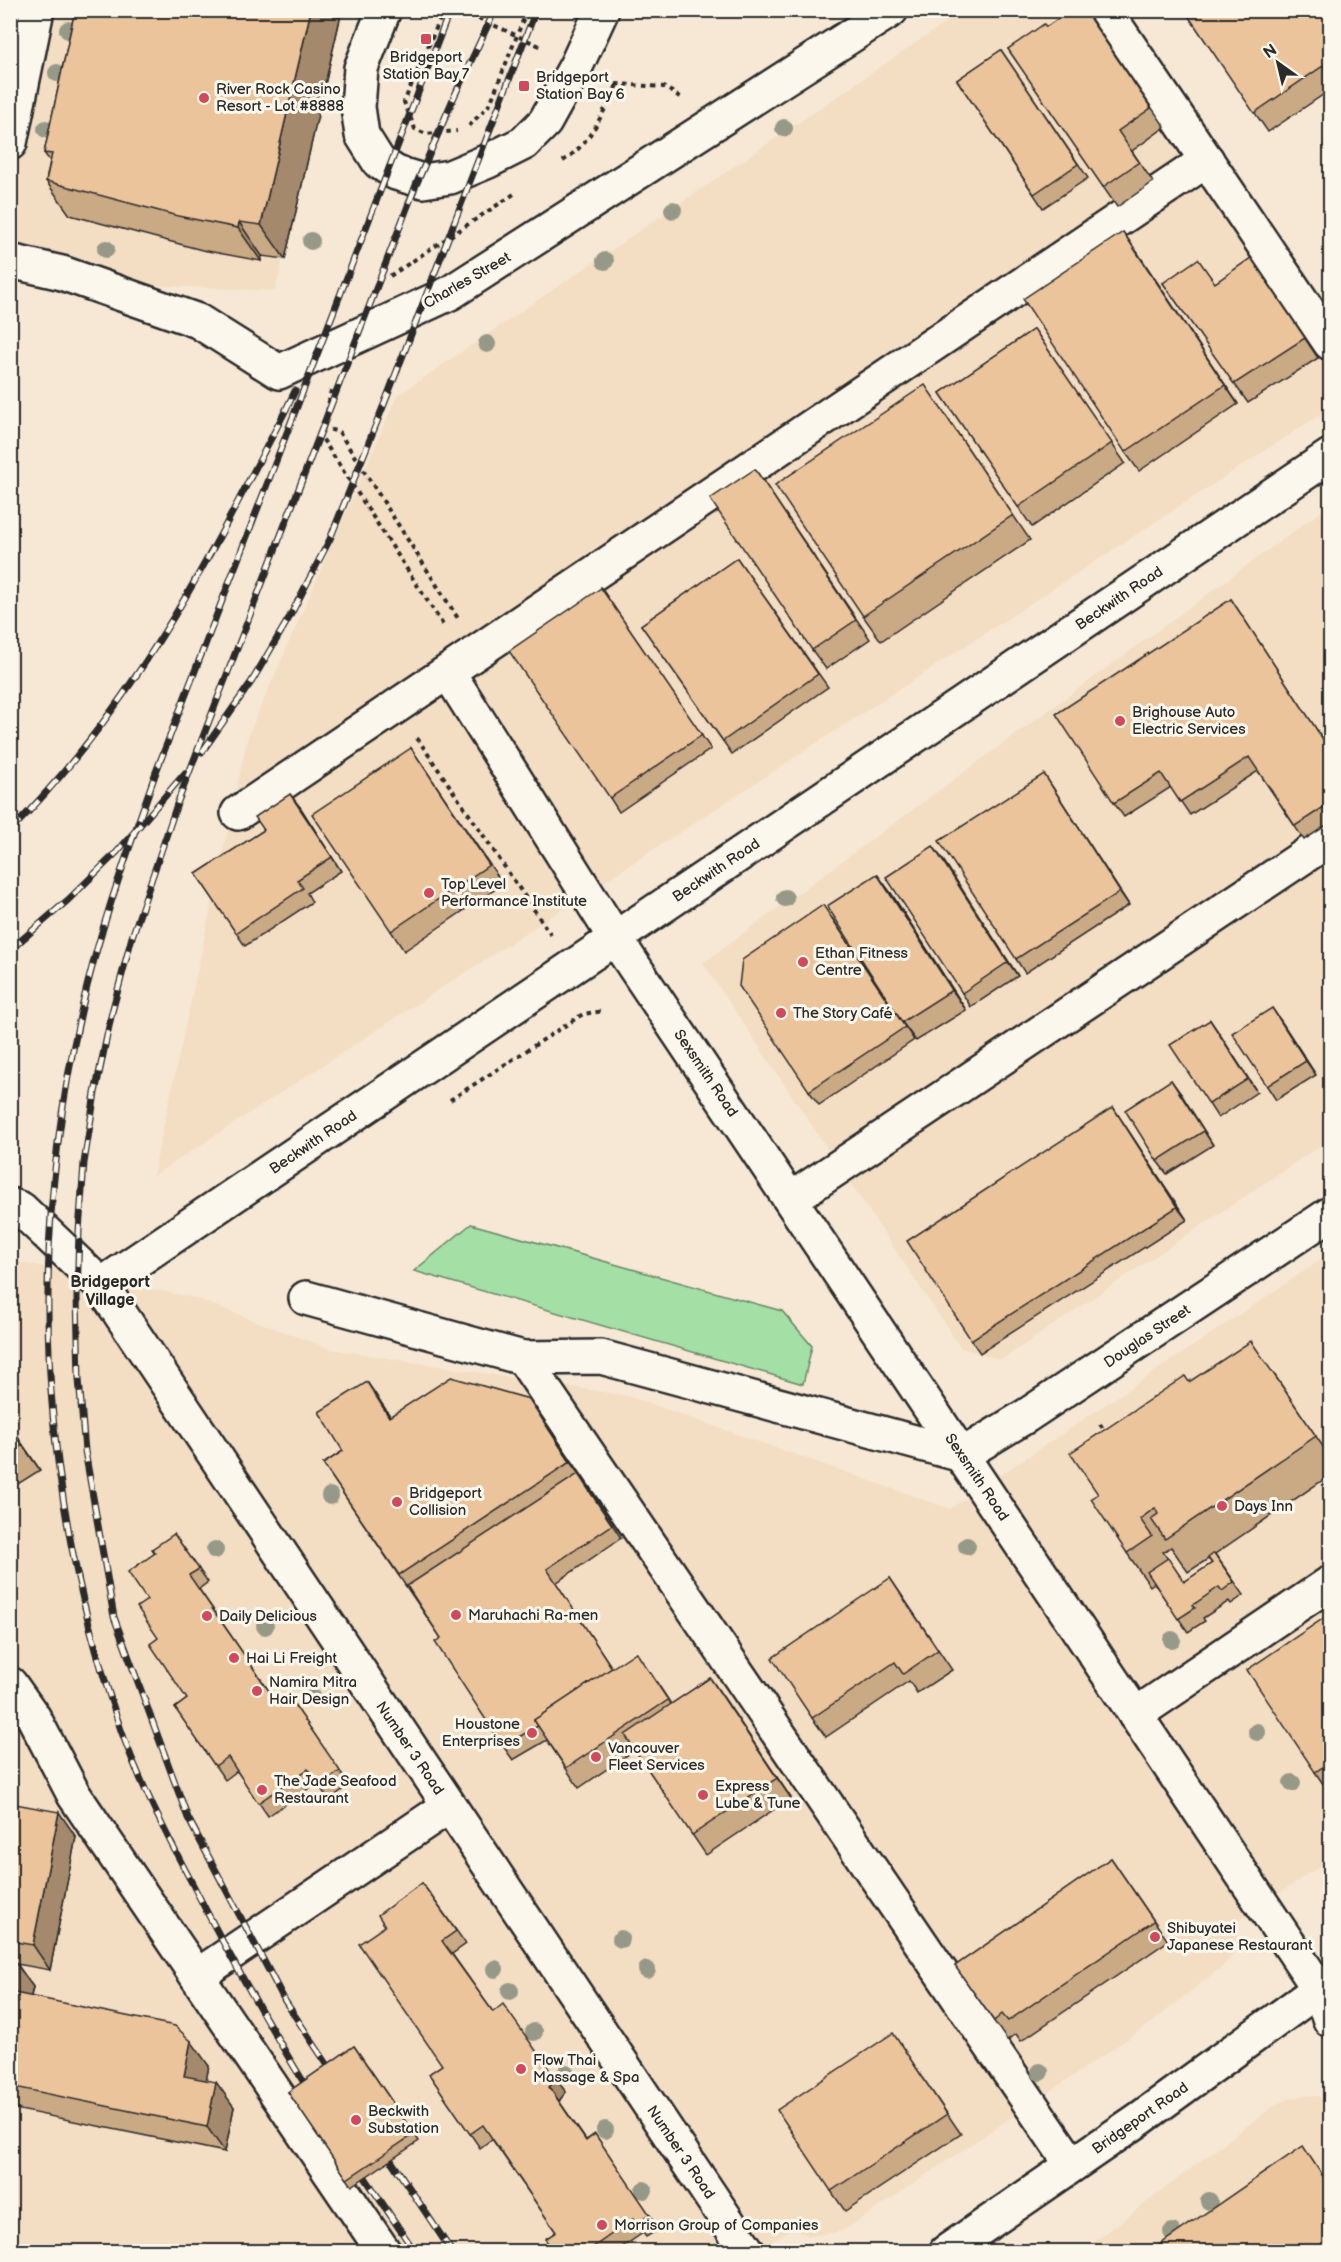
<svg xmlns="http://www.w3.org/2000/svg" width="1341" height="2262" font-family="'Balsamiq Sans',sans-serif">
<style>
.built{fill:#f3ddc3}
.green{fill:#a4dfa5;stroke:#688568;stroke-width:1.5}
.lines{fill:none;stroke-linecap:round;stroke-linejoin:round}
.minor-casing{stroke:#2b2b2b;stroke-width:38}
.major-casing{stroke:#2b2b2b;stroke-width:38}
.path{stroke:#2b2b2b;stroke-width:4;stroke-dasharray:4.5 4.5;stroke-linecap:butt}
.minor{stroke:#fbf7ec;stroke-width:33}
.major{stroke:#fbf7ec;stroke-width:33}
.rail-casing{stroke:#2b2b2b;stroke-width:7}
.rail{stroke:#fbf7ec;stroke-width:4.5;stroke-dasharray:14;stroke-linecap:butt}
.tree{fill:#979988}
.wall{fill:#caa985;stroke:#2b2b2b;stroke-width:1.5;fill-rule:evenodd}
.shaded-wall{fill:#a4896c;stroke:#2b2b2b;stroke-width:1.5}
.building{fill:#ebc49b;stroke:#2b2b2b;stroke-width:1.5}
.poi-dot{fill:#d1495b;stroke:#fbf7ec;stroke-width:2}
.labels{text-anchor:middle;stroke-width:6;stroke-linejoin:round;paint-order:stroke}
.poi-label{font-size:15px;fill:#2b2b2b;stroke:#fbf7ec;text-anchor:start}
.street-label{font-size:15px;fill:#2b2b2b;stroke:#fbf7ec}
.neighbourhood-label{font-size:16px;font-weight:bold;fill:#2b2b2b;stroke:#fbf7ec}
</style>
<rect width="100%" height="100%" fill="#f6e8d4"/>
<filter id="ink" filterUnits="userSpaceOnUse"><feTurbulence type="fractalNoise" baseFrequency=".0167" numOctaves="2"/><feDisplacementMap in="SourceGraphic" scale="12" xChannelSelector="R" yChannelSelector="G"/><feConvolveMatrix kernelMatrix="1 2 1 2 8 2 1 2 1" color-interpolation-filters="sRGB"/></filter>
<g filter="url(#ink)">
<g class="built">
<path d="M10 11H344L275 291 11 278Z"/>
<path d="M963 11H1125L1330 312V408L153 1176 248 736 397 396Z"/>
<path d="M1330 505V1139L1001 1360 961 1348 703 963Z"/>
<path d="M1330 1254V1859L1236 1922 1238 1941 1232 1956 1225 1964 1151 2023 849 2227 837 2232 809 2236 792 2228 756 2252 11 2251 10 1260 194 1298 330 1349 628 1396 950 1509Z"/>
<path d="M1303 2096H1317L1330 2104V2251L1081 2252 1275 2105 1288 2099Z"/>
</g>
<path class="green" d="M471 1224 782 1311 812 1346 803 1384 414 1271Z"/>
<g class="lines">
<g class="minor-casing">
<g id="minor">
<path d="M384 10 361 68 358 107 362 135 379 162 396 173 423 181 450 177 488 161 524 143 545 122 576 66 602 10"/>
<path d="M1105 10 1330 343"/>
<path d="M10 143 37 10"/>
<path d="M10 261 62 273 198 321 279 372 450 293 891 10"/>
<path d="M448 672 615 938 1319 1989 1330 2020"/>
<path d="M238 813 1207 160"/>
<path d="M791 1199 1330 839"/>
<path d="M10 1205 21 1209 101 1285 748 2252"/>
<path d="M101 1285 1330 456"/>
<path d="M306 1298 523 1358 601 1357 962 1455 1026 1416 1330 1214"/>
<path d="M523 1358 1072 2165"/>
<path d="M10 1684 34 1718 74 1795 384 2252"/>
<path d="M1135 1715 1330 1583"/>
<path d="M197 1976 449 1806"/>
</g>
</g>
<g class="major-casing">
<path id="major" d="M946 2252 1141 2118 1330 1981"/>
</g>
<g class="path">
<path d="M444 10 404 102 415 129 426 134 457 131"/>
<path d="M482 10 478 18 542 47"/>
<path d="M616 84 664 87 683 99"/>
<path d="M469 126 490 104 527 10"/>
<path d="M563 161C591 143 602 114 617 85"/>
<path d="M390 276 514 194"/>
<path d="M331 390 324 428 339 432 459 620"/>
<path d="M318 432 445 628"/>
<path d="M417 738 551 935"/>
<path d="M450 1100 583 1014 604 1011"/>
<path d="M1100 1424 1106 1433"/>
</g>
<use href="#minor" class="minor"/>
<use href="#major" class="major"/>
<g class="rail-casing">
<g id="rail">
<path d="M202 752 252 681 289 618 330 539 385 402 536 10"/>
<path d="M10 831C109 731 179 616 243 492 260 458 279 425 295 391"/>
<path d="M10 950 68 900 117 852 185 773"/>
<path d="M337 2079 285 2001 188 1818 114 1617 85 1451 79 1379 77 1298 79 1231 84 1163 95 1093 112 1012 132 937 177 804 416 185 454 97 495 10"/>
<path d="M312 2096C269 2026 229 1956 192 1883 166 1834 140 1783 121 1730 40 1495 26 1255 81 1012 99 930 128 851 156 772L450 10"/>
<path d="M382 2147 452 2252"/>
<path d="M356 2164 415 2252"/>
</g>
</g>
<use href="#rail" class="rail"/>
</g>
<g class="tree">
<circle cx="68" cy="30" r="9"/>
<circle cx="57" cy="73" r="9"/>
<circle cx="784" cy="128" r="9"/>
<circle cx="46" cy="129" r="9"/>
<circle cx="673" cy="210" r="9"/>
<circle cx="311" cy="241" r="9"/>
<circle cx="106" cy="249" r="9"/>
<circle cx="605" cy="261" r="9"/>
<circle cx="487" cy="344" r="9"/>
<circle cx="785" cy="898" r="9"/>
<circle cx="330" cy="1496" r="9"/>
<circle cx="967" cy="1546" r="9"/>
<circle cx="215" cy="1550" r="9"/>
<circle cx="265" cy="1626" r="9"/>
<circle cx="1172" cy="1640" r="9"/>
<circle cx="313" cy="1698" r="9"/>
<circle cx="1257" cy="1732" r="9"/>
<circle cx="1292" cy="1783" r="9"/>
<circle cx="621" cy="1939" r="9"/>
<circle cx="495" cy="1969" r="9"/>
<circle cx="647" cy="1970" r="9"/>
<circle cx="510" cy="1991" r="9"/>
<circle cx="534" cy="2032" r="9"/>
<circle cx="1040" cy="2072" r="9"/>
<circle cx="566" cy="2073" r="9"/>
<circle cx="605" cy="2130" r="9"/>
<circle cx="644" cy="2190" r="9"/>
<circle cx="1209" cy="2201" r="9"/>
<circle cx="1172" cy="2232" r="9"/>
</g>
<g class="wall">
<path d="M75 10H342L285 259 262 256 261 261 202 250 70 215 46 181 50 161 44 153Z"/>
<path d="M1085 10 1165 127 1132 151 1153 182 1117 207 1008 49 1046 27Z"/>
<path d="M1330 10V90L1268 132 1185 11Z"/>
<path d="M1001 50 1088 178 1043 208 957 80Z"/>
<path d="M1137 252 1238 404 1139 471 1125 452Z"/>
<path d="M1251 258 1318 358 1248 403 1163 283H1215Z"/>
<path d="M1034 329 1125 463 1032 527 940 393Z"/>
<path d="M942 410 1030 540 881 641 863 616Z"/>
<path d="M755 469 870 639 826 669 812 650Z"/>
<path d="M737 558 828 687 732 754 641 625Z"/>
<path d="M601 588 711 749 619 812 610 798Z"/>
<path d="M1231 599 1330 750V823L1304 840 1258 771 1190 815 1171 787 1124 817 1114 803Z"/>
<path d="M411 748 503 884 404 951 391 931Z"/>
<path d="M1053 788 1129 905 1025 973 1016 959Z"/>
<path d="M300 807 341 871 307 893 312 902 245 946 196 874Z"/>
<path d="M943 860 1018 976 971 1007 962 993Z"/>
<path d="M891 893 966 1010 916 1041 902 1022Z"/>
<path d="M833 919 914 1040 819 1105 809 1091Z"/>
<path d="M1210 1020 1257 1092 1218 1118 1209 1104Z"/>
<path d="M1281 1021 1316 1075 1276 1100 1267 1086Z"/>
<path d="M1181 1094 1213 1145 1167 1174 1157 1161Z"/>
<path d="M1122 1121 1187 1220 980 1353 971 1340Z"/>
<path d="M1274 1374 1330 1457V1475L1215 1554 1244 1595 1231 1604 1229 1601 1203 1618 1205 1621 1188 1632 1154 1583 1150 1586 1127 1553 1098 1494 1189 1382ZM1171 1547 1188 1572 1208 1559 1212 1563 1184 1582 1163 1552Z"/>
<path d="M367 1382 390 1416 547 1424 621 1538 556 1583 612 1668 650 1672 671 1704 710 1678 791 1798 706 1855 635 1750 579 1788 547 1740 513 1760 503 1746 441 1638 323 1464 343 1451Z"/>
<path d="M10 1426 40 1470 10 1489Z"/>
<path d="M174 1534 208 1582 199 1589 278 1704 289 1697 349 1785 329 1800 317 1783 268 1816 237 1771 225 1780 175 1708 187 1699 158 1638 147 1600 154 1553Z"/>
<path d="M890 1578 952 1670 917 1693 909 1681 826 1737 812 1718Z"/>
<path d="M1330 1614V1794L1315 1772Z"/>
<path d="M10 1803 76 1837 50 1970 17 1964 33 1987 31 1997 209 2066 206 2080 234 2107 225 2152 10 2108Z"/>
<path d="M1111 1858 1168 1941 1021 2041 1016 2034 1007 2040 955 1966Z"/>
<path d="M422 1883 466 1944 452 1954 493 2012 566 2092 559 2101 586 2140 595 2134 659 2229 646 2237 643 2233 615 2252H554L556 2232 492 2139 480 2148 429 2074 442 2065 385 1926Z"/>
<path d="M354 2046 419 2141 352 2186 288 2092Z"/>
<path d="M906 2053 961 2134 845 2211 831 2191Z"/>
</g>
<g class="shaded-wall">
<path d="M311 10H342L285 259 261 225Z"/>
<path d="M239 222 262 256 261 261 238 228Z"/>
<path d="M1123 232 1137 252 1238 404 1225 385Z"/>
<path d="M1044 774 1053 788 1129 905 1120 892Z"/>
<path d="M290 794 300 807 341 871 332 857Z"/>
<path d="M933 846 943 860 1018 976 1008 962Z"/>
<path d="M877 874 891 893 966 1010 952 990Z"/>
<path d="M1272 1008 1281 1021 1316 1075 1306 1061Z"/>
<path d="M1210 1020 1219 1033 1257 1092 1248 1079Z"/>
<path d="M1171 1080 1181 1094 1213 1145 1204 1131Z"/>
<path d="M1113 1107 1122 1121 1187 1220 1177 1207Z"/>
<path d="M367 1382 384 1407 407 1442 389 1417Z"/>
<path d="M529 1399 547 1424 588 1487 570 1462Z"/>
<path d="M10 1426 40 1470 10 1428Z"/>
<path d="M710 1678 724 1698 791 1798 777 1778Z"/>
<path d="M59 1812 76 1837 50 1970 33 1945Z"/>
<path d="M15 1962 33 1987 26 2017 10 1994V1984Z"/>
<path d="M191 2041 209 2066 202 2101 184 2076Z"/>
<path d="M556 2079 566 2092 559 2101 549 2087Z"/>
<path d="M216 2082 234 2107 225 2152 207 2127Z"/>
</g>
<g class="building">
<path d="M75 10H311L261 225 239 222 238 228 178 216 46 181 52 154 44 153Z"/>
<path d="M1070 10H1084L1151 108 1118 131 1139 162 1103 187 1008 49 1044 24 1046 27Z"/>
<path d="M1185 10H1330V61L1254 113 1185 11Z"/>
<path d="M1001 50 1078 164 1034 194 957 80Z"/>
<path d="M1123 232 1225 385 1125 452 1023 299Z"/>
<path d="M1251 258 1305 338 1234 384 1163 283 1198 259 1215 283Z"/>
<path d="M1034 329 1112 443 1018 507 940 393Z"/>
<path d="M925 385 1013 515 863 616 775 485Z"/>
<path d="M755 469 856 620 812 650 710 499Z"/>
<path d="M737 558 818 674 723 741 641 625Z"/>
<path d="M601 588 702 735 610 798 509 651Z"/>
<path d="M1231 599 1330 750V803L1295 826 1249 757 1180 802 1161 773 1114 803 1056 714Z"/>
<path d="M411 748 489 865 391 931 312 814Z"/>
<path d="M1044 774 1120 892 1016 959 939 841Z"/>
<path d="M290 794 332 857 297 880 303 888 236 933 196 874 264 830 255 817Z"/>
<path d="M933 846 1008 962 962 993 886 877Z"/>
<path d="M877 874 952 990 902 1022 827 906Z"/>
<path d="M823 905 905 1027 809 1091 739 986 742 960Z"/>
<path d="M1272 1008 1306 1061 1267 1086 1232 1033Z"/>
<path d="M1210 1020 1248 1079 1209 1104 1170 1045Z"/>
<path d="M1171 1080 1204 1131 1157 1161 1125 1110Z"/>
<path d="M1113 1107 1177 1207 971 1340 907 1241Z"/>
<path d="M1251 1341 1316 1436 1165 1539 1151 1519 1158 1514 1155 1508 1140 1519 1152 1536 1127 1553 1091 1499 1098 1494 1070 1453 1185 1376 1189 1382Z"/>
<path d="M451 1377 529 1399 570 1462 399 1575 323 1464 343 1451 319 1412 367 1382 389 1417Z"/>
<path d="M10 1428 22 1445 10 1453Z"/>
<path d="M578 1474 612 1525 547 1569 612 1668 534 1720 538 1726 503 1746 435 1642 441 1638 407 1586Z"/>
<path d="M174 1534 199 1569 189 1575 278 1704 289 1697 340 1771 319 1786 308 1769 258 1803 228 1757 215 1766 175 1708 187 1699 150 1644 158 1638 137 1607 147 1600 128 1572 155 1553 152 1549Z"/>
<path d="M1214 1553 1234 1582 1222 1591 1219 1587 1193 1605 1195 1608 1178 1619 1147 1572 1168 1558 1184 1582 1212 1563 1208 1558Z"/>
<path d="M890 1578 938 1650 903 1674 895 1662 812 1718 772 1658Z"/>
<path d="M1330 1614V1762L1315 1772 1247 1670Z"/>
<path d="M636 1652 668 1700 566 1768 534 1720Z"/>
<path d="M710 1678 777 1778 692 1835 625 1735Z"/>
<path d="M10 1803 59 1812 33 1945 10 1941Z"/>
<path d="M1111 1858 1154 1921 1008 2021 1002 2014 994 2021 955 1966Z"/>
<path d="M422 1883 456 1931 442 1941 493 2012 503 2004 556 2079 549 2087 586 2141 595 2134 650 2215 636 2224 633 2219 586 2252H554L545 2239 556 2232 483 2125 470 2134 429 2074 442 2065 359 1944 385 1926 378 1915Z"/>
<path d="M10 1961 15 1962 10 1984Z"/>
<path d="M10 1992 175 2026 191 2041 184 2076 216 2082 207 2127 10 2086Z"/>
<path d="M893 2033 947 2114 831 2191 777 2110Z"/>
<path d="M354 2046 414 2134 347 2179 288 2092Z"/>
<path d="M1303 2146 1330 2187V2252H1149Z"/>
</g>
</g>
<g class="poi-dot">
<rect x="420" y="33" width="12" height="12" rx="3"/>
<rect x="518" y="80" width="12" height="12" rx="3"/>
<circle cx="204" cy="98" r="6"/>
<circle cx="1120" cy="721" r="6"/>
<circle cx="429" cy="893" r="6"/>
<circle cx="803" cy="962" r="6"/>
<circle cx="781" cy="1013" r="6"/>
<circle cx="397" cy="1502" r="6"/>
<circle cx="1222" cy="1506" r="6"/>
<circle cx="456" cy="1615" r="6"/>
<circle cx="207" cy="1616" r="6"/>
<circle cx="234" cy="1658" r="6"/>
<circle cx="257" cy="1691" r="6"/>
<circle cx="532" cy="1733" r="6"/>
<circle cx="596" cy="1757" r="6"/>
<circle cx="262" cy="1790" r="6"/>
<circle cx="703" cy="1795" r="6"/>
<circle cx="1155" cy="1937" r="6"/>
<circle cx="521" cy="2069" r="6"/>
<circle cx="356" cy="2120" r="6"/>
<circle cx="602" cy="2225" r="6"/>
</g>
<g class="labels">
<g class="poi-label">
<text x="426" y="62" text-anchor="middle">Bridgeport<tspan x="426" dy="17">Station Bay 7</tspan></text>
<text x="536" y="82">Bridgeport<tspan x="536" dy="17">Station Bay 6</tspan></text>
<text x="216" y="94">River Rock Casino<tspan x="216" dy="17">Resort - Lot #8888</tspan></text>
<text x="1132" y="717">Brighouse Auto<tspan x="1132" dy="17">Electric Services</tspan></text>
<text x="441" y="889">Top Level<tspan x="441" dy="17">Performance Institute</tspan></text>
<text x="815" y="958">Ethan Fitness<tspan x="815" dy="17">Centre</tspan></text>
<text x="793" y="1018">The Story Café</text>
<text x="409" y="1498">Bridgeport<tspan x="409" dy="17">Collision</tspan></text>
<text x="1234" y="1511">Days Inn</text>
<text x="468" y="1620">Maruhachi Ra-men</text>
<text x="219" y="1621">Daily Delicious</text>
<text x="246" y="1663">Hai Li Freight</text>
<text x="269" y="1687">Namira Mitra<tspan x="269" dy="17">Hair Design</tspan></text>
<text x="520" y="1729" text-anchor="end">Houstone<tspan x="520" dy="17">Enterprises</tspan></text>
<text x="608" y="1753">Vancouver<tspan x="608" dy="17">Fleet Services</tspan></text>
<text x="274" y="1786">The Jade Seafood<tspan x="274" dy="17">Restaurant</tspan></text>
<text x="715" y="1791">Express<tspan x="715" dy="17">Lube &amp; Tune</tspan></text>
<text x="1167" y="1933">Shibuyatei<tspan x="1167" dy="17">Japanese Restaurant</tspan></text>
<text x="533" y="2065">Flow Thai<tspan x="533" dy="17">Massage &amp; Spa</tspan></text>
<text x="368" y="2116">Beckwith<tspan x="368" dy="17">Substation</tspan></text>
<text x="614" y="2230">Morrison Group of Companies</text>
</g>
<g class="street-label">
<text transform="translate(467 280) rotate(-30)" y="5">Charles Street</text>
<text transform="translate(1119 598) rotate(-34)" y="5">Beckwith Road</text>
<text transform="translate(716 870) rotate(-34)" y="5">Beckwith Road</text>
<text transform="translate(706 1073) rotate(56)" y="5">Sexsmith Road</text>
<text transform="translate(313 1142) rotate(-34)" y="5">Beckwith Road</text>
<text transform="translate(1147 1336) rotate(-34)" y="5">Douglas Street</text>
<text transform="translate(977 1477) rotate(56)" y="5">Sexsmith Road</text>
<text transform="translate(410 1748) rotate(56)" y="5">Number 3 Road</text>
<text transform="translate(1140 2118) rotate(-35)" y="5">Bridgeport Road</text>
<text transform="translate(681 2152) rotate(56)" y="5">Number 3 Road</text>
</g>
<g class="neighbourhood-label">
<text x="110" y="1287">Bridgeport<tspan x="110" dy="18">Village</tspan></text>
</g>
</g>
<rect width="1341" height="2262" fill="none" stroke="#fbf7ec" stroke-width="36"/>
<rect x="18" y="18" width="1305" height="2226" fill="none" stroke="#2b2b2b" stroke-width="2" filter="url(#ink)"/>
<g transform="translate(1278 63) rotate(326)" stroke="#fbf7ec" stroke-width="4.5" paint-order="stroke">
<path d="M0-4.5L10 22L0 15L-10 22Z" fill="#2b2b2b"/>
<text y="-9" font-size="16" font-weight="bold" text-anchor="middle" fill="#2b2b2b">N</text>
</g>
</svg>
